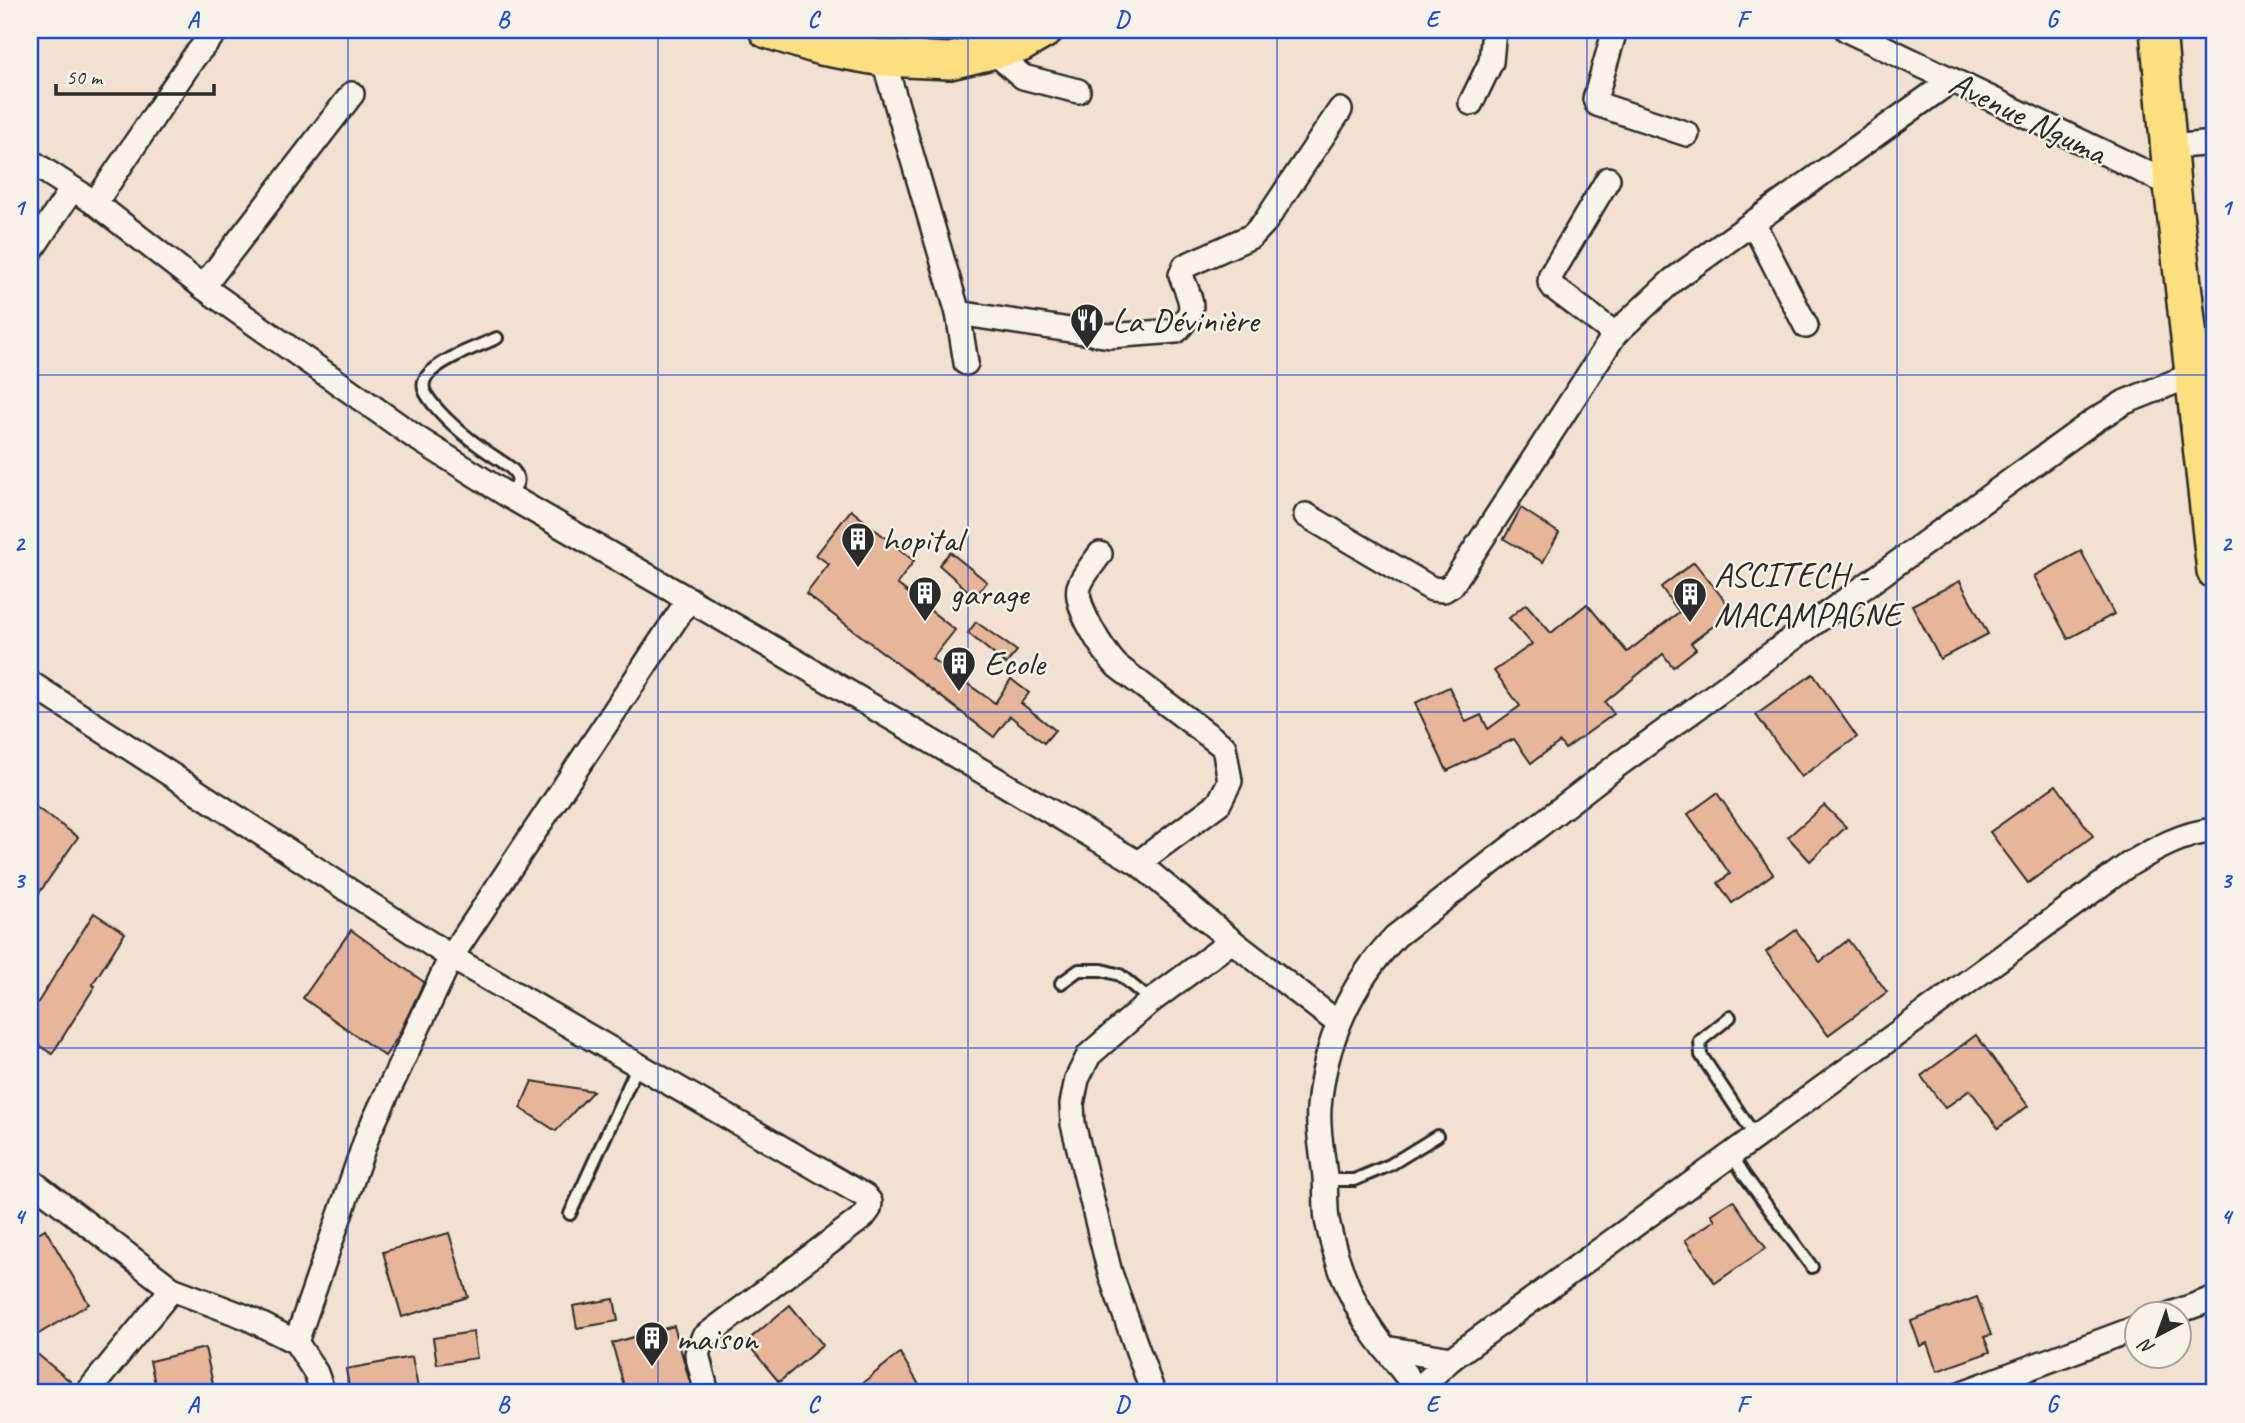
<svg xmlns="http://www.w3.org/2000/svg" width="2245" height="1423" font-family="Caveat,sans-serif">
<style>
.building{fill:#e7b599;stroke:#2b2b2b;stroke-width:2}
.lines{fill:none;stroke-linecap:round;stroke-linejoin:round}
.lane-casing{stroke:#2b2b2b;stroke-width:16}
.street-casing{stroke:#2b2b2b;stroke-width:28}
.primary-casing{stroke:#2b2b2b;stroke-width:40}
.lane{stroke:#f7f3e8;stroke-width:10}
.street{stroke:#f7f3e8;stroke-width:23}
.primary{stroke:#fedf80;stroke-width:35}
.grid{fill:none;stroke:#1d4ed8;stroke-width:2;stroke-opacity:0.55}
.labels{text-anchor:middle;stroke-width:5;stroke-linejoin:round;paint-order:stroke}
.street-label{font-size:35px;fill:#2b2b2b;stroke:#f7f3e8}
.poi-label{font-size:35px;fill:#2b2b2b;stroke:#f7f3e8;text-anchor:start}
.neatline{fill:none;stroke:#1d4ed8;stroke-width:2.5}
.grid-label{font-size:23px;text-anchor:middle;font-weight:bold;fill:#1d4ed8}
</style>
<rect width="100%" height="100%" fill="#f2e0d0"/>
<filter id="ink" filterUnits="userSpaceOnUse"><feTurbulence type="fractalNoise" baseFrequency=".0143" numOctaves="2"/><feDisplacementMap in="SourceGraphic" scale="14" xChannelSelector="R" yChannelSelector="G"/><feConvolveMatrix kernelMatrix="1 2 1 2 8 2 1 2 1" color-interpolation-filters="sRGB"/></filter>
<g filter="url(#ink)">
<g class="building">
<path d="M1521 508 1559 533 1543 562 1504 539Z"/>
<path d="M851 510 914 561 897 584 955 630 932 659 995 703 1011 679 1029 693 1021 703 1055 730 1044 743 1010 716 994 737 806 594 829 564 816 555Z"/>
<path d="M2081 551 2114 614 2068 639 2034 576Z"/>
<path d="M950 552 987 582 975 597 939 565Z"/>
<path d="M1694 562 1733 611 1691 643 1696 649 1673 667 1663 654 1605 702 1614 714 1565 749 1560 742 1531 763 1514 739 1447 771 1415 703 1449 687 1466 722 1481 715 1488 729 1520 706 1494 671 1532 644 1509 618 1526 604 1551 633 1587 604 1627 652 1679 612 1661 587Z"/>
<path d="M1960 581 1988 634 1940 659 1912 605Z"/>
<path d="M976 622 1017 651 1006 664 968 633Z"/>
<path d="M1813 674 1857 737 1801 777 1756 715Z"/>
<path d="M2056 785 2093 836 2028 883 1990 832Z"/>
<path d="M1717 793 1773 874 1732 903 1718 883 1730 874 1688 814Z"/>
<path d="M30 803 78 837 30 906Z"/>
<path d="M1824 805 1846 827 1810 861 1788 837Z"/>
<path d="M94 913 125 933 92 985 95 986 52 1054 30 1039V1015Z"/>
<path d="M351 930 424 982 397 1038 385 1056 303 998Z"/>
<path d="M1796 930 1820 962 1848 940 1887 992 1828 1035 1766 952Z"/>
<path d="M1976 1035 2028 1106 1998 1128 1970 1090 1945 1108 1921 1076Z"/>
<path d="M532 1081 593 1091 556 1131 520 1108Z"/>
<path d="M1733 1200 1766 1248 1715 1283 1685 1240 1715 1220 1711 1214Z"/>
<path d="M45 1229 89 1304 30 1339V1238Z"/>
<path d="M449 1233 468 1297 402 1317 383 1252Z"/>
<path d="M1977 1297 1991 1335 1984 1337 1990 1352 1937 1371 1927 1343 1920 1346 1911 1321Z"/>
<path d="M614 1299 618 1321 577 1328 573 1306Z"/>
<path d="M790 1305 823 1345 779 1382 746 1342Z"/>
<path d="M674 1326 693 1393H626L612 1343Z"/>
<path d="M473 1332 477 1358 437 1364 433 1338Z"/>
<path d="M30 1348 71 1382 62 1393H30Z"/>
<path d="M205 1348 215 1393H157L150 1361Z"/>
<path d="M900 1353 924 1393H850Z"/>
<path d="M412 1357 419 1393H350L346 1369Z"/>
</g>
<g class="lines">
<g class="lane-casing">
<g id="lane">
<path d="M497 338C477 347 440 359 427 376 419 386 426 395 433 404 452 427 473 443 498 459 505 464 515 469 517 477 520 484 512 490 509 496"/>
<path d="M1061 983 1079 970H1102L1120 975 1151 1001"/>
<path d="M1730 1017 1700 1041 1701 1055 1755 1136"/>
<path d="M1731 1154 1745 1176 1812 1267"/>
<path d="M1326 1180H1354L1390 1165 1437 1136"/>
<path d="M570 1214 638 1065"/>
</g>
</g>
<g class="street-casing">
<g id="street">
<path d="M1615 30 1595 99 1597 104 1687 134"/>
<path d="M1847 30 2172 185"/>
<path d="M994 52 1023 77 1078 91"/>
<path d="M883 58 958 313 966 363"/>
<path d="M1471 103 1491 62 1494 30"/>
<path d="M2168 147 2215 143"/>
<path d="M30 161 95 203 203 287 415 437 509 496 773 648 1138 863 1232 941 1338 1023"/>
<path d="M1608 179 1551 275 1550 282 1554 288 1615 334"/>
<path d="M95 203 194 57 217 30"/>
<path d="M1753 223 1806 326"/>
<path d="M30 252 72 189"/>
<path d="M203 287 352 94"/>
<path d="M958 313 1110 336 1176 331C1199 308 1191 303 1181 275L1185 266 1252 236 1265 222 1340 110"/>
<path d="M1306 515 1432 589 1444 590 1452 585 1615 334 1673 280 1952 80"/>
<path d="M1100 554C1093 564 1082 576 1079 587 1074 607 1104 652 1117 666L1224 747 1230 781 1219 803 1138 863"/>
<path d="M30 683 451 957 865 1196 870 1202 869 1209 863 1217 703 1338 697 1354 707 1393"/>
<path d="M30 1180 172 1289 246 1317 296 1342 316 1373 323 1393"/>
<path d="M2171 1314 2215 1298"/>
<path d="M296 1342 368 1134 451 957 689 599"/>
<path d="M1385 1348 1451 1359"/>
<path d="M1417 1390 1451 1359 2128 865C2155 849 2183 833 2215 830"/>
<path d="M87 1393 172 1289"/>
<path d="M1153 1393 1110 1273 1073 1124 1072 1104 1077 1079 1089 1055 1151 1001 1232 941"/>
<path d="M1419 1393C1399 1364 1373 1337 1357 1306 1343 1279 1333 1249 1327 1220 1325 1206 1326 1191 1325 1177 1323 1155 1317 1130 1319 1108 1324 1043 1351 983 1396 936L1615 767 2095 420 2125 402 2192 375"/>
<path d="M1962 1393 2136 1328"/>
</g>
</g>
<g class="primary-casing">
<g id="primary">
<path d="M767 30 821 47 883 58 950 61 1021 44 1045 30"/>
<path d="M2158 30 2172 185 2215 571"/>
</g>
</g>
<use href="#lane" class="lane"/>
<use href="#street" class="street"/>
<use href="#primary" class="primary"/>
</g>
</g>
<path class="grid" d="M348 30V1393M658 30V1393M968 30V1393M1277 30V1393M1587 30V1393M1897 30V1393M30 375H2215M30 712H2215M30 1048H2215"/>
<defs>
<g id="restaurant-pin" transform="scale(1.75)"><path d="M0 17L-7.5 6A9.5 9.5 0 1 1 7.5 6Z" fill="#2b2b2b" stroke="#f7f3e8"/><path d="M-5-6h1v4h1v-4h1v4h1v-4h1v5L-1.5 .5V6h-2V.5L-5-1ZM5-6V6H3V1.5H1.5Q1.5-4 5-6Z" fill="#fff"/></g>
<g id="building-pin" transform="scale(1.75)"><path d="M0 17L-7.5 6A9.5 9.5 0 1 1 7.5 6Z" fill="#2b2b2b" stroke="#f7f3e8"/><path d="M-4-6H4V6H1V3H-1V6H-4ZM-2.5-4.3h1.7v1.8h-1.7ZM.8-4.3h1.7v1.8H.8ZM-2.5-1h1.7V.8h-1.7ZM.8-1h1.7V.8H.8Z" fill="#fff"/></g>
</defs>
<g fill-rule="evenodd">
<use href="#restaurant-pin" x="1087" y="320"/>
<use href="#building-pin" x="858" y="539"/>
<use href="#building-pin" x="925" y="593"/>
<use href="#building-pin" x="1690" y="594"/>
<use href="#building-pin" x="959" y="663"/>
<use href="#building-pin" x="652" y="1338"/>
</g>
<g class="labels">
<g class="street-label">
<text transform="translate(2028 117) rotate(26)" y="12">Avenue Nguma</text>
</g>
<g class="poi-label">
<text x="1112" y="332">La Dévinière</text>
<text x="882" y="551">hopital</text>
<text x="1714" y="586">ASCITECH -<tspan x="1714" dy="40">MACAMPAGNE</tspan></text>
<text x="950" y="605">garage</text>
<text x="984" y="675">Ecole</text>
<text x="676" y="1350">maison</text>
</g>
</g>
<rect width="2245" height="1423" fill="none" stroke="#f7f3e8" stroke-width="77"/>
<g transform="translate(2158 1335) rotate(221)"><circle r="33" fill="#f7f3e8" stroke="#a5a39c" stroke-width="2"/>
<path d="M0-5L12 26L0 18L-12 26Z" fill="#2b2b2b"/>
<text y="-10" font-size="19" font-weight="bold" text-anchor="middle" fill="#2b2b2b">N</text>
</g>
<path d="M56 84v10h158v-10" fill="none" stroke="#2b2b2b" stroke-width="3.5"/>
<text x="66" y="84" font-size="21" fill="#2b2b2b" stroke="#f7f3e8" stroke-width="5" paint-order="stroke">50 m</text>
<rect x="38" y="38" width="2168" height="1346" class="neatline"/>
<g class="grid-label">
<text x="193" y="27">A</text>
<text x="503" y="27">B</text>
<text x="813" y="27">C</text>
<text x="1122" y="27">D</text>
<text x="1432" y="27">E</text>
<text x="1742" y="27">F</text>
<text x="2052" y="27">G</text>
<text x="19" y="215">1</text>
<text x="2226" y="215">1</text>
<text x="19" y="551">2</text>
<text x="2226" y="551">2</text>
<text x="19" y="888">3</text>
<text x="2226" y="888">3</text>
<text x="19" y="1224">4</text>
<text x="2226" y="1224">4</text>
<text x="193" y="1412">A</text>
<text x="503" y="1412">B</text>
<text x="813" y="1412">C</text>
<text x="1122" y="1412">D</text>
<text x="1432" y="1412">E</text>
<text x="1742" y="1412">F</text>
<text x="2052" y="1412">G</text>
</g>
</svg>
